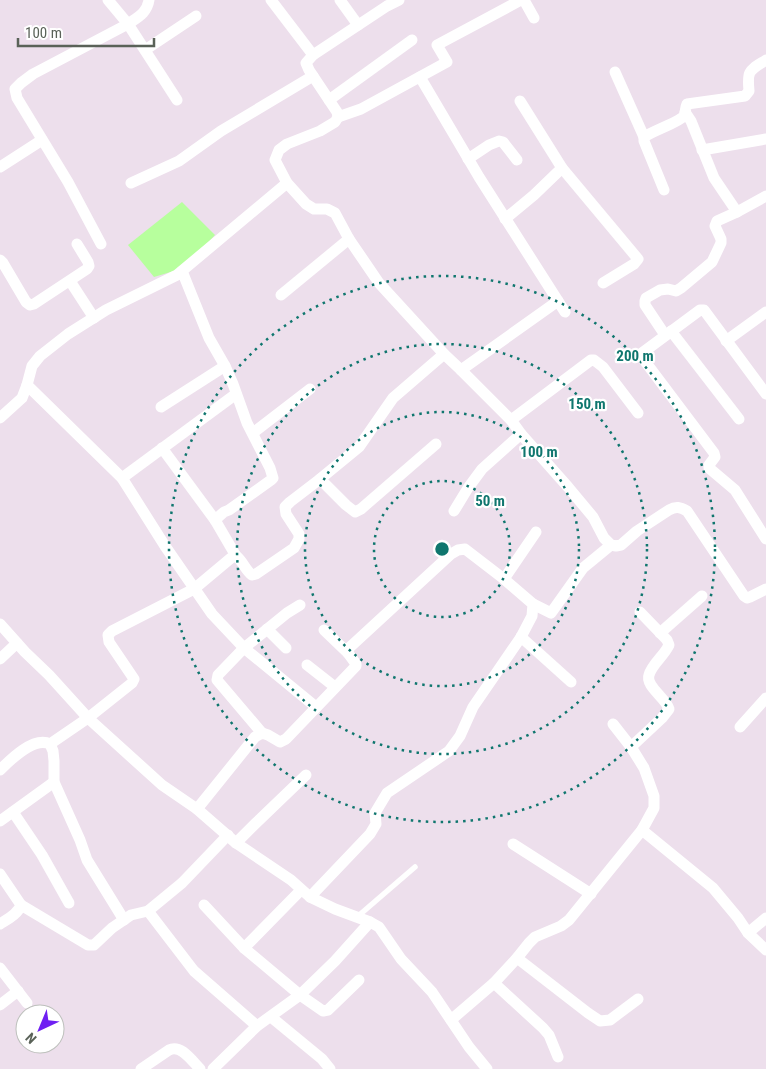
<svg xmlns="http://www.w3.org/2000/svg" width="766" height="1069" font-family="'Roboto Condensed',sans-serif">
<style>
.water{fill:#b7ff9d}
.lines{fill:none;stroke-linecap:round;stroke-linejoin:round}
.service{stroke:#fff;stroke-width:5.5}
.minor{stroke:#fff;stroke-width:11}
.ring{fill:none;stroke:#0f766e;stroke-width:2.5;stroke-dasharray:2.5 5}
.centre{fill:#0f766e;stroke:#fff;stroke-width:2.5}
.ring-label{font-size:15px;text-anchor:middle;font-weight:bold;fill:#0f766e;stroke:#fff;stroke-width:4.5;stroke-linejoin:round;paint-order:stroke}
</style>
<rect width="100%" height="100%" fill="#eddfec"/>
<path class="water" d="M182 202 215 235 184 268 154 277 128 245Z"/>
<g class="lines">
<path class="service" d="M357 917 415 867"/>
<g class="minor">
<path d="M108 0 128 24 177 100"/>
<path d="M271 0 313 55"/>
<path d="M340 0 358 25"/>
<path d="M399 0 387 6 313 55 306 63 309 70 337 112 338 117 335 122 320 131 287 144 279 150 275 160 287 183 306 204 314 209H327L335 213 349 239 379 283 444 354 461 370 511 420 521 434 568 487 593 517 604 538 611 545 616 546 621 545 637 531 669 510C676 506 680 507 687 511L744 596 747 598 750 597 766 589"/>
<path d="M524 0 534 18"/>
<path d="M145 50 196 16"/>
<path d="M615 72 644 137"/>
<path d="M420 77 479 177 565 312"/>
<path d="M329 100 412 40"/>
<path d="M520 101 562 168 638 259 634 264 603 283"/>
<path d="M685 112 691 121 714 178 737 212"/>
<path d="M338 117 361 109 447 62 437 45 521 0"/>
<path d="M702 150 766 139"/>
<path d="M468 159 489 145 499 141 503 142 517 160"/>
<path d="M0 167 42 140"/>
<path d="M131 183 179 161 221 131 313 76"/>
<path d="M287 183 177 275 106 310 68 334 40 356 32 366 27 385 122 478 165 546 212 614 244 648 316 707"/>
<path d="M664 190 644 141V137C653 131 679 122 684 116 686 112 685 108 687 104L745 96 749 91C747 70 749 71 766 60"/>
<path d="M505 219 534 195 562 168"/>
<path d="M101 244 68 182 17 98 15 89 21 83 33 74 128 24C138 17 147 13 149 0"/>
<path d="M0 260 3 263 26 302 30 305 34 304 87 269 89 266 88 262 77 244"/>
<path d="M182 271 209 338 225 366 233 384 247 423 270 468 273 478 271 480 229 510 224 512 215 520"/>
<path d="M70 281 94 318"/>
<path d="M281 295 349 239"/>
<path d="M671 331 739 419"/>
<path d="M665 335 645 305V301L646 298 660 290 668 289 676 291 681 288 712 262 721 243V239L715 226 717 221 737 212 766 196"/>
<path d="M726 341 766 312"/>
<path d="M461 370 558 301"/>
<path d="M766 394 704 310H700L642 353 641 356 714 453 715 457 709 465V468L735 490 766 539"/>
<path d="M161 407 225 366"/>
<path d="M0 418 22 398 27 385"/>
<path d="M511 420 591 360H594L603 367 638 413"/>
<path d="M253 433 310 389"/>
<path d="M162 448 215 520 236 556"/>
<path d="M122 478 236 394"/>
<path d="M320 479 346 505 355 512 361 509 436 444"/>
<path d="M454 511 468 488 482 469 521 434"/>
<path d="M504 579 536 532"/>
<path d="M533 604 551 613 583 568 611 545"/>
<path d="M0 624 25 652 49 675 88 718 162 785 197 809 236 843 291 880 310 897 335 909 370 922 379 927 401 959 432 992 469 1047 487 1069"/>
<path d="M267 629 286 648"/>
<path d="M324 630 348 653"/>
<path d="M660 633 702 596"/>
<path d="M521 637 571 682"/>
<path d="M0 659 17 643"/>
<path d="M307 665 335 687"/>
<path d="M740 727 766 698"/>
<path d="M262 733 217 680 218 675 244 648 287 613 300 605"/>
<path d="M50 744 88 718 132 683 134 679 109 642 108 635 112 631 194 589 231 558 236 556C243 561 245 570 252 575L256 574 294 548 299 539V534L286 514 285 507 290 502 320 479 359 447 393 398 444 354"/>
<path d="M631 747 662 718 669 709C666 698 645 686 649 675 652 664 664 656 669 645L667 640 640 612"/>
<path d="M0 770C11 759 34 736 50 744L53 751 54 761V782L80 840 87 860 124 920"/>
<path d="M197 809 255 737 262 733 268 735 280 742 286 739 356 666V664L348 653 349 648 451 554 458 550 465 549 504 579 533 604 532 616 521 637 473 707 460 736 449 751 387 793 375 813 376 824 370 834 310 897"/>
<path d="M13 812 42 855 69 903"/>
<path d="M0 821 54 782"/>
<path d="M642 830 713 888 738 918 748 933 766 950"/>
<path d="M236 843 256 823 306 775"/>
<path d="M513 844 591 894"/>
<path d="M0 874 21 905C18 914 8 919 0 924"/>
<path d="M21 905 88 945H94L112 928 131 915 148 911 182 883 228 835"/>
<path d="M204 905 244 948 300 995 323 1011 328 1010 359 980"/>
<path d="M148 911 194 971 257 1026"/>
<path d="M748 933 766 918"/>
<path d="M244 948 301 890"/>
<path d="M517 958 588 1013 600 1021 610 1020 638 999"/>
<path d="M0 968 27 1003"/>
<path d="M494 983 543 1028 549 1035 558 1057"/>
<path d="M0 1005 18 991"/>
<path d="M271 1017 322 1059 330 1069"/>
<path d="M451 1020 494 983 517 958 529 943 535 937 561 926 569 920 642 830 654 808V796L644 768 631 747 613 724"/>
<path d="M141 1069 169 1050C181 1044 192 1061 200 1069"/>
<path d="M213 1069 257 1026 300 995 335 961 370 922"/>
</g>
</g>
<g class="ring">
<circle cx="442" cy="549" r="68"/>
<circle cx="442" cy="549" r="137"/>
<circle cx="442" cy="549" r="205"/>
<circle cx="442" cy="549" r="273"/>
</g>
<circle cx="442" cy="549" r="8" class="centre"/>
<g class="ring-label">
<text x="635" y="361">200 m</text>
<text x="587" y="409">150 m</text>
<text x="539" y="457">100 m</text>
<text x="490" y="506">50 m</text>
</g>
<g transform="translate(40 1029) rotate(224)"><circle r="24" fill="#ffffff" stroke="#bdc0bc"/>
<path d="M0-4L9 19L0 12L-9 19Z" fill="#6f1ff2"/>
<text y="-8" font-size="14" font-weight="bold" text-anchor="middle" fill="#5a6258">N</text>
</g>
<path d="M18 38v8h136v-8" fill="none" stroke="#5a6258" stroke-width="2.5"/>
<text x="25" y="38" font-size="15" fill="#5a6258" stroke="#ffffff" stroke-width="4" paint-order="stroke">100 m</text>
</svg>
